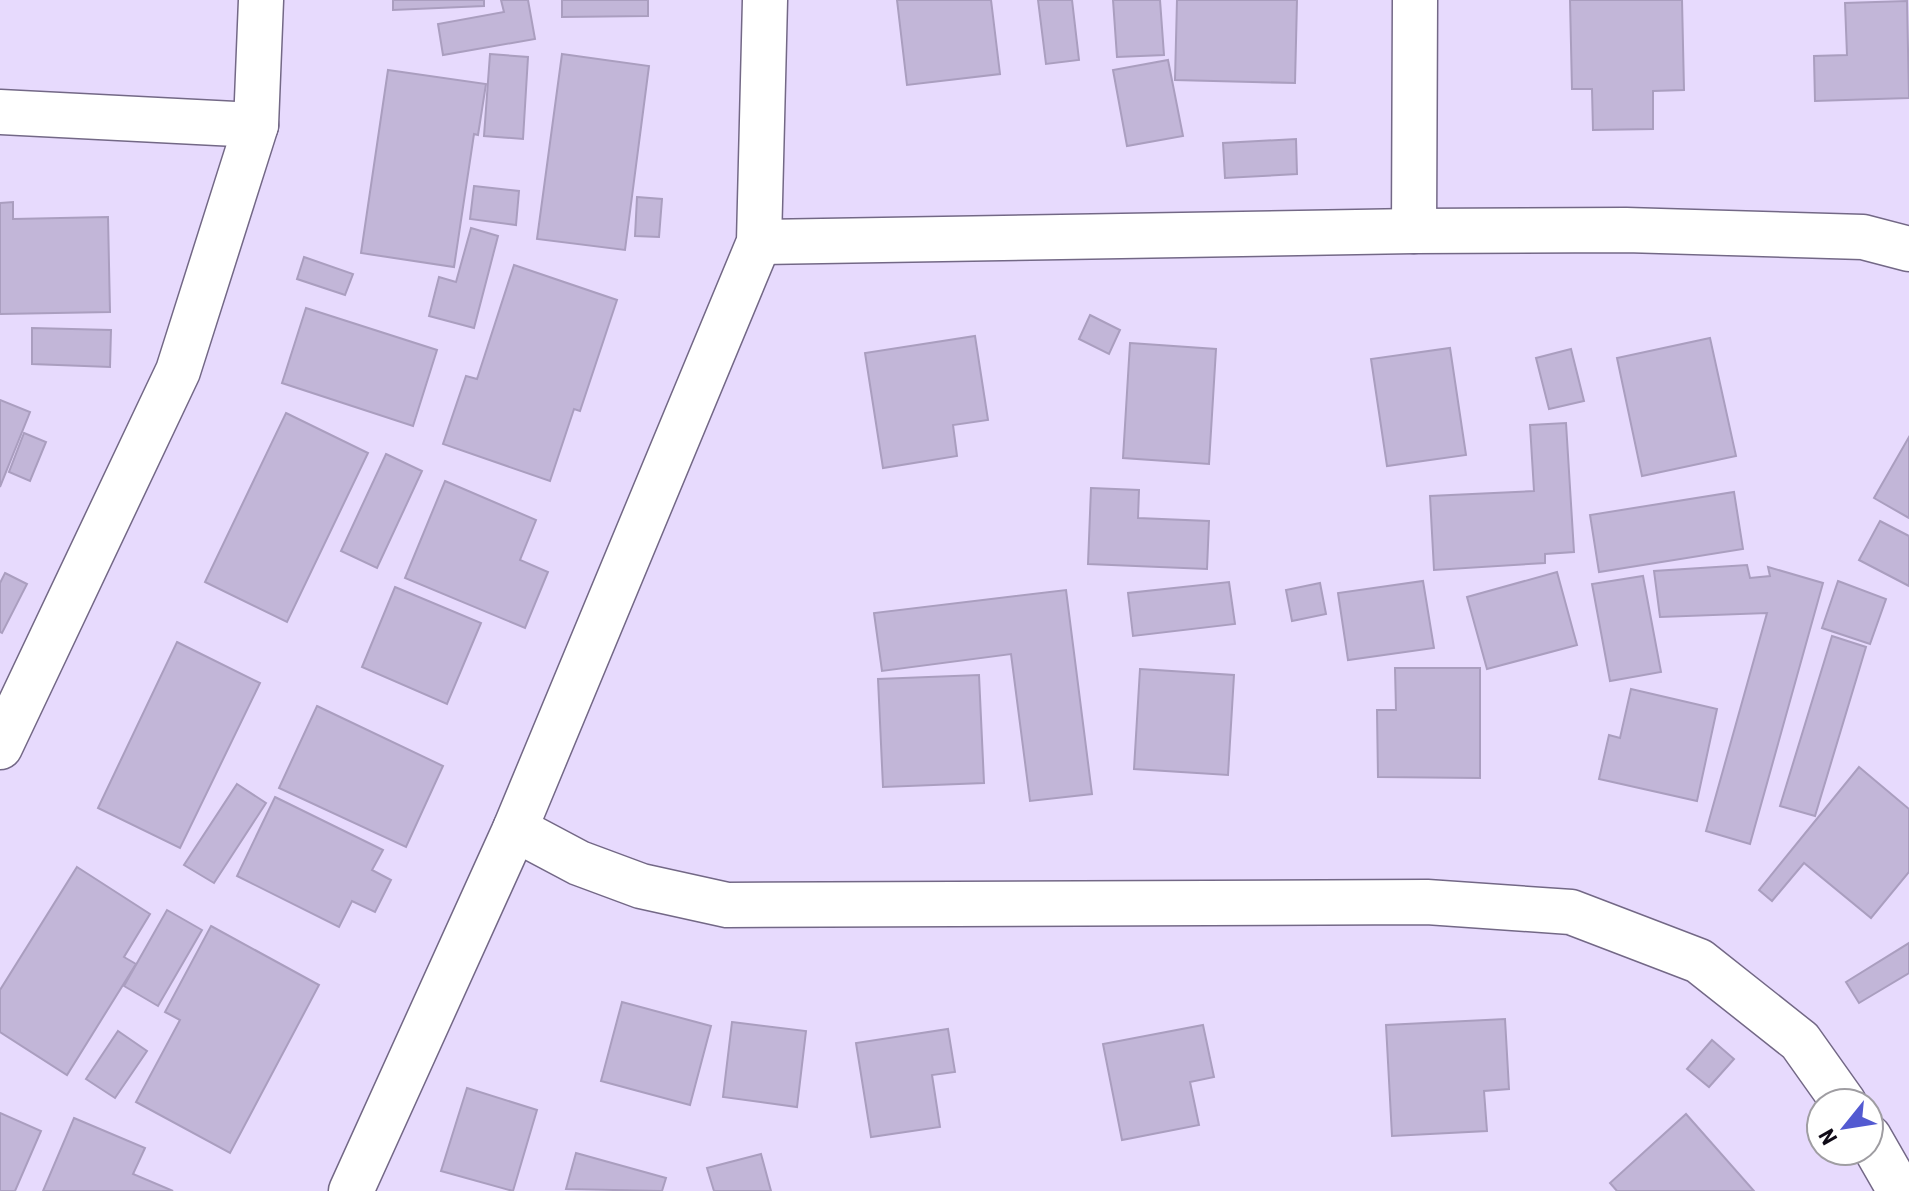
<svg xmlns="http://www.w3.org/2000/svg" width="1909" height="1191" font-family="'Roboto Condensed',sans-serif">
<style>
.building{fill:#c2b6d8;stroke:#aa9ebf;stroke-width:2}
.lines{fill:none;stroke-linecap:round;stroke-linejoin:round}
.minor-casing{stroke:#736886;stroke-width:47}
.minor{stroke:#fff;stroke-width:44}
</style>
<rect width="100%" height="100%" fill="#e7dafd"/>
<g class="building">
<path d="M393 0H484V6L393 10Z"/>
<path d="M501 0H528L535 39 443 55 438 24 504 12Z"/>
<path d="M562 0H648V16L562 17Z"/>
<path d="M897 0H991L1000 74 907 85Z"/>
<path d="M1038 0H1072L1079 60 1046 64Z"/>
<path d="M1113 0H1160L1164 55 1117 57Z"/>
<path d="M1177 0H1297L1295 83 1175 80Z"/>
<path d="M1570 0H1682L1684 90 1653 91V129L1593 130 1592 89H1572Z"/>
<path d="M1907 1 1909 98 1815 101 1814 56 1847 55 1845 3Z"/>
<path d="M490 54 528 57 523 139 484 136Z"/>
<path d="M562 54 649 66 625 250 537 239Z"/>
<path d="M1168 60 1183 136 1127 146 1113 70Z"/>
<path d="M388 70 486 84 478 135 474 134 454 267 361 253Z"/>
<path d="M1296 139 1297 174 1225 178 1223 143Z"/>
<path d="M474 186 519 191 516 225 470 219Z"/>
<path d="M637 197 662 199 659 237 635 236Z"/>
<path d="M13 202V219L108 217 110 312 0 314V203Z"/>
<path d="M471 228 498 236 474 328 429 316 439 277 456 282Z"/>
<path d="M304 257 353 274 345 295 297 279Z"/>
<path d="M514 265 617 300 580 411 574 409 550 481 443 444 466 376 477 379Z"/>
<path d="M306 308 437 350 413 426 282 383Z"/>
<path d="M1090 315 1120 330 1109 354 1079 339Z"/>
<path d="M32 328 111 330 110 367 32 364Z"/>
<path d="M975 336 988 420 953 425 957 456 883 468 865 353Z"/>
<path d="M1710 338 1736 456 1642 476 1617 358Z"/>
<path d="M1130 343 1216 349 1209 464 1123 458Z"/>
<path d="M1450 348 1466 455 1387 466 1371 359Z"/>
<path d="M1571 349 1584 401 1549 409 1536 358Z"/>
<path d="M0 400 30 412 0 487Z"/>
<path d="M286 413 368 453 287 622 205 582Z"/>
<path d="M1566 423 1574 552 1545 554V563L1434 570 1430 496 1534 491 1530 425Z"/>
<path d="M24 433 46 442 30 481 9 472Z"/>
<path d="M1909 437V518L1874 498Z"/>
<path d="M386 454 422 471 377 568 341 551Z"/>
<path d="M445 481 536 520 520 560 548 572 525 628 405 578Z"/>
<path d="M1091 488 1139 490 1138 518 1209 521 1207 569 1088 564Z"/>
<path d="M1734 492 1743 549 1599 572 1590 515Z"/>
<path d="M1880 521 1909 536V586L1859 560Z"/>
<path d="M1747 565 1750 578 1770 576 1768 567 1823 583 1750 844 1706 831 1767 613 1660 617 1654 571Z"/>
<path d="M1557 572 1577 645 1487 669 1467 597Z"/>
<path d="M5 573 27 584 2 633 0 632V583Z"/>
<path d="M1643 576 1661 672 1610 681 1592 584Z"/>
<path d="M1423 581 1434 648 1348 660 1338 593Z"/>
<path d="M1838 581 1886 599 1870 644 1822 628Z"/>
<path d="M1229 582 1235 624 1133 636 1128 593Z"/>
<path d="M1320 583 1326 614 1292 621 1286 590Z"/>
<path d="M395 587 481 623 447 704 362 667Z"/>
<path d="M1066 590 1092 794 1030 801 1011 654 882 671 874 613Z"/>
<path d="M1832 636 1866 647 1815 816 1780 806Z"/>
<path d="M177 642 260 683 180 848 98 808Z"/>
<path d="M1395 668H1480V778L1378 777 1377 710H1396Z"/>
<path d="M1140 669 1234 675 1228 775 1134 769Z"/>
<path d="M979 675 984 783 883 787 878 679Z"/>
<path d="M1631 689 1717 709 1697 801 1599 779 1609 735 1620 738Z"/>
<path d="M317 706 443 766 406 847 279 788Z"/>
<path d="M1859 767 1909 809V872L1871 918 1804 863 1772 901 1759 890Z"/>
<path d="M237 784 266 803 214 883 184 865Z"/>
<path d="M275 797 383 850 372 870 391 880 375 912 352 901 339 927 237 876Z"/>
<path d="M77 867 150 914 124 957 136 964 67 1075 0 1032V990Z"/>
<path d="M167 910 202 930 158 1006 124 986Z"/>
<path d="M211 926 319 985 230 1153 136 1102 180 1020 165 1012Z"/>
<path d="M1909 943V973L1859 1003 1846 982Z"/>
<path d="M622 1002 711 1026 690 1105 601 1081Z"/>
<path d="M1505 1019 1509 1089 1484 1091 1487 1131 1392 1136 1386 1025Z"/>
<path d="M732 1022 806 1031 797 1107 723 1097Z"/>
<path d="M1203 1025 1214 1077 1190 1082 1199 1125 1122 1140 1103 1044Z"/>
<path d="M948 1029 955 1072 932 1075 940 1127 871 1137 856 1043Z"/>
<path d="M118 1031 147 1051 115 1098 86 1079Z"/>
<path d="M1712 1040 1734 1059 1709 1087 1687 1069Z"/>
<path d="M467 1088 537 1110 513 1191 441 1171Z"/>
<path d="M0 1113 41 1131 15 1191H0Z"/>
<path d="M1686 1114 1754 1191H1617L1610 1183Z"/>
<path d="M74 1118 145 1148 133 1174 173 1191H43Z"/>
<path d="M576 1153 666 1178 662 1191 566 1189Z"/>
<path d="M761 1154 771 1191H714L707 1168Z"/>
</g>
<g class="lines">
<g class="minor-casing">
<g id="minor">
<path d="M0 112 256 125"/>
<path d="M1414 231 1415 0"/>
<path d="M759 242 1414 231 1626 230 1863 237 1909 249"/>
<path d="M0 747 178 371 256 125 261 0"/>
<path d="M515 829 579 863 641 886 727 905 1427 902 1571 912 1699 961 1800 1041 1844 1103"/>
<path d="M1869 1137 1900 1191"/>
<path d="M351 1191 515 829 759 242 765 0"/>
</g>
</g>
<use href="#minor" class="minor"/>
</g>
<g transform="translate(1845 1127) rotate(240)"><circle r="38" fill="#ffffff" stroke="#9f9da2" stroke-width="2"/>
<path d="M0-6L14 30L0 20L-14 30Z" fill="#535ad1"/>
<text y="-12" font-size="22" font-weight="bold" text-anchor="middle" fill="#100b17">N</text>
</g>
</svg>
